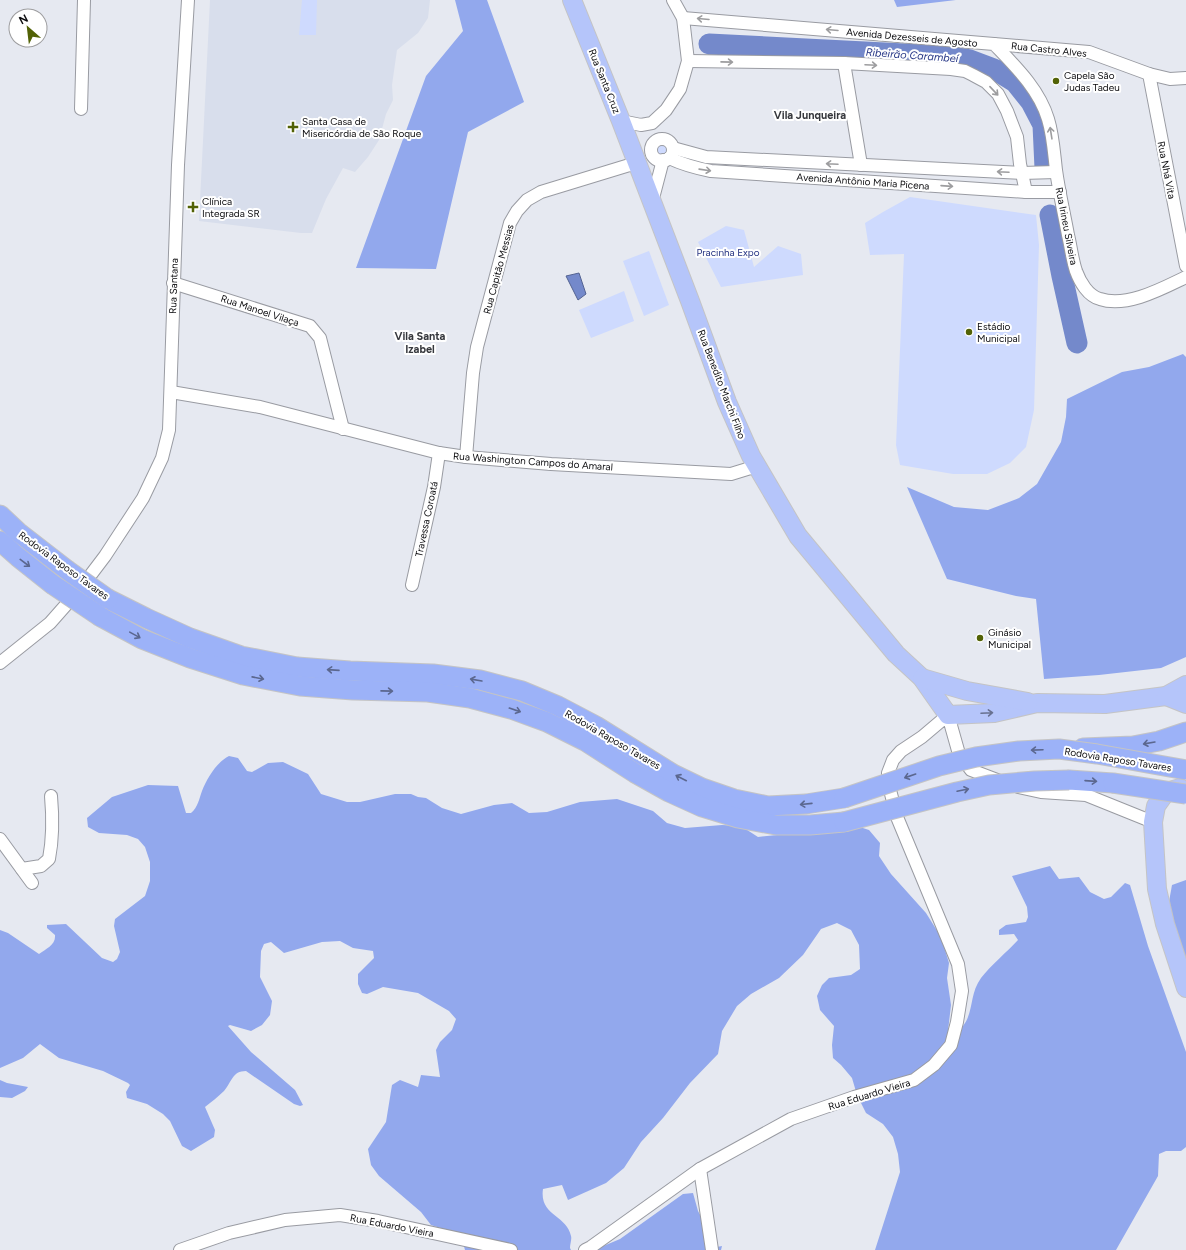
<svg xmlns="http://www.w3.org/2000/svg" width="1186" height="1250" font-family="Figtree,sans-serif">
<style>
.built{fill:#d8deec}
.green{fill:#cedafe}
.forest{fill:#92a8ed}
.water{fill:#7489cb;stroke:#546392}
.lines{fill:none;stroke-linecap:round;stroke-linejoin:round}
.river{stroke:#7489cb;stroke-width:21}
.minor-casing{stroke:#999ba2;stroke-width:14}
.primary-casing{stroke:#c4c4c5;stroke-width:20}
.trunk-casing{stroke:#c4c4c5;stroke-width:21}
.minor{stroke:#fff;stroke-width:12}
.primary{stroke:#b5c5fa;stroke-width:18}
.trunk{stroke:#9cb2f8;stroke-width:19}
.trunk-bridge-casing{stroke:#c4c4c5;stroke-width:21;stroke-linecap:butt}
.trunk-bridge{stroke:#9cb2f8;stroke-width:19}
.oneway{stroke:#9d9d9f}
.oneway2{stroke:#5b678f}
.oneway3{stroke:#687190}
.poi-dot{fill:#526206;stroke:#fff;stroke-width:1.5}
.labels{text-anchor:middle;stroke-width:4;stroke-linejoin:round;paint-order:stroke}
.street-label{font-size:10px;fill:#0b0b0e;stroke:#fff}
.poi-label{font-size:10px;fill:#0b0b0e;stroke:#fff;text-anchor:start}
.park-label{font-size:10px;fill:#243281;stroke:#fff}
.water-label{font-size:11px;font-style:italic;fill:#273786;stroke:#fff}
.neighbourhood-label{font-size:11px;font-weight:bold;fill:#36383d;stroke:#fff}
</style>
<rect width="100%" height="100%" fill="#e6e9f1"/>
<path class="built" d="M210 0H430L428 18 418 33 397 50 392 85 393 100 386 114 379 140 368 157 355 172 343 168 326 199 312 233H301L199 221Z"/>
<g class="green">
<path d="M302 0H317L316 35H299Z"/>
<circle cx="662" cy="150" r="8"/>
<path d="M910 197 1036 215 1039 245 1034 410 1026 447 1010 463 987 474H953L900 465 896 445 904 254 870 255 865 223 883 212Z"/>
<path d="M726 226 744 230 754 267 778 246 801 254 803 275 721 287 698 242Z"/>
<path d="M649 251 669 305 644 316 623 261Z"/>
<path d="M624 291 634 321 591 338 579 310Z"/>
</g>
<g class="forest">
<path d="M455 0H487L524 102 468 132 436 269 356 268 426 76 463 31Z"/>
<path d="M894 0H956L897 7Z"/>
<path d="M1183 354 1186 357V657L1161 668 1099 675 1044 679 1036 599 1016 596 947 579 907 487 954 507 988 510 1019 498 1037 484 1061 442 1066 417 1067 399 1122 372 1149 367Z"/>
<path d="M229 756 238 758 247 771 252 772 268 763 283 762 308 774 321 794 347 802H360L395 794H411L418 797 426 798 442 808 461 814 494 805 512 803 529 813 547 812 580 802 617 799 653 811 667 823 685 828 722 825 741 826 758 837 777 835 813 816 832 818 869 830 880 843 879 856 891 874 926 913 941 937 949 963 947 978 951 1005 948 1031 951 1037C978 1019 966 999 981 978 991 965 1007 952 1018 940L1014 934 999 935V930L1006 925 1026 922 1028 917 1027 907 1012 876 1050 866 1059 879 1079 877 1090 892 1104 899 1111 897 1125 883 1130 885 1148 946 1186 1052V1147L1181 1151H1166L1159 1154 1158 1176 1116 1250H875L900 1172 898 1154 893 1137 883 1124 866 1113 857 1095 852 1078 841 1065 833 1058 832 1045 834 1026 820 1010 817 996 822 985 829 978 851 975 860 969 859 945 851 930 837 923 821 929 803 955 779 978 751 994 737 1006 722 1031 718 1054 690 1083 663 1118 641 1142 624 1168 606 1183 568 1200 562 1185 543 1189C539 1216 567 1215 571 1236 572 1239 570 1244 570 1248L571 1250H465L463 1243 450 1231 431 1225 421 1212 379 1176 371 1165 368 1149 386 1122 392 1085 400 1080 418 1087 421 1075 440 1077 436 1050 440 1042 452 1030 456 1019 449 1011 418 993 383 987 367 994 362 993 358 984V974L374 958 373 951 353 948 340 941 322 942 284 953 271 942 264 944 261 951 260 977 272 1001 270 1015 262 1025 251 1031 230 1025 228 1026 251 1052 295 1090 303 1105 300 1106 294 1104 246 1071C232 1071 232 1082 224 1091 218 1097 211 1102 205 1107L215 1130 214 1137 191 1151 182 1146 170 1121 163 1114 147 1104 127 1098 126 1092 130 1085 128 1083 103 1071 59 1058 40 1044 23 1058 0 1068V930L8 933 39 954C46 949 56 945 55 935L47 928V925L66 924 102 958 113 962 117 959 120 952 114 926 115 919 145 896 150 881V862L145 847 138 839 127 835 99 833 88 827 87 818 112 797 148 785 178 786 186 813H191C198 807 199 799 202 791 207 778 217 762 229 756Z"/>
<path d="M1186 880V967L1165 924 1172 885Z"/>
<path d="M0 1080 7 1083 28 1087 25 1091 12 1098 0 1097Z"/>
<path d="M693 1193 698 1211 717 1247 722 1246 721 1250H594L620 1239 683 1194Z"/>
</g>
<path class="water" d="M579 273 586 294 578 300 566 276Z"/>
<g class="lines">
<g class="river">
<path d="M709 44 944 56 970 60 994 69 1015 82 1031 102 1043 125 1045 168"/>
<path d="M1050 215 1062 276 1077 343"/>
</g>
<g class="minor-casing">
<g id="minor">
<path d="M683 18 994 44C1015 66 1039 89 1048 119 1053 135 1054 153 1056 170 1059 192 1064 213 1068 235 1071 247 1072 259 1076 271 1080 282 1088 296 1100 299 1127 308 1163 288 1186 277"/>
<path d="M994 44 1089 52 1149 74 1170 79 1186 78"/>
<path d="M688 61 844 63 951 69 965 71 973 75 986 82 998 94 1007 111 1017 137 1020 164 1026 192"/>
<path d="M844 63 861 165"/>
<path d="M1149 74 1186 266"/>
<path d="M81 109 84 0"/>
<path d="M621 121 641 125 652 123 666 110 680 89 688 61 683 18 673 0"/>
<circle cx="662" cy="150" r="11"/>
<path d="M673 148 706 157 1022 173 1056 172"/>
<path d="M669 158C684 165 695 168 711 171L1026 192H1060"/>
<path d="M652 202 663 160"/>
<path d="M173 283 310 326 320 338 343 429"/>
<path d="M171 392 260 407 439 453 466 457 551 464 731 474 757 466"/>
<path d="M466 457 473 373 477 347 510 223 517 211 527 200 541 192 636 163"/>
<path d="M412 585 434 487 439 453"/>
<path d="M0 663 50 623 80 589 105 556 143 498 162 458 169 430 178 165 188 0"/>
<path d="M1018 787 1041 792 1086 795 1153 822"/>
<path d="M0 839 32 883"/>
<path d="M22 869 41 866 49 859C53 838 53 818 51 796"/>
<path d="M700 1169 712 1250"/>
<path d="M180 1250 229 1233 285 1220 340 1215 378 1221 511 1250"/>
<path d="M585 1250 591 1247 700 1169 791 1119 854 1097 914 1080 934 1065 951 1045 957 1022 962 991 958 964 897 817 890 790 888 773 893 760 901 751 922 737 948 715 959 754 971 770 1000 781"/>
</g>
</g>
<g class="primary-casing">
<g id="primary">
<path d="M572 0 621 121 690 301 727 402 751 456 798 536 896 654 922 678 948 715 994 713 1037 703 1105 704 1166 696 1186 685"/>
<path d="M922 678 967 691 1028 702"/>
<path d="M1166 696 1186 704"/>
<path d="M1180 788 1166 792 1156 806 1153 822 1157 889 1165 924 1186 988"/>
</g>
</g>
<g class="trunk-casing">
<g id="trunk">
<path d="M0 515 18 532 67 570"/>
<path d="M0 541 18 557 52 584"/>
<path d="M108 599 146 618 190 638 241 656 297 667 350 671 433 674 480 680 522 691 558 706 596 726 673 774 702 788 734 799 768 806 806 804 844 798"/>
<path d="M101 617 142 639 190 658 243 675 300 686 353 690 428 692 470 698 511 709 547 722 585 741 635 773 669 792 702 807 738 818 776 825H810L844 822"/>
<path d="M1083 748 1133 746 1159 741 1186 732"/>
<path d="M1069 780 1113 783"/>
</g>
</g>
<use href="#minor" class="minor"/>
<use href="#primary" class="primary"/>
<use href="#trunk" class="trunk"/>
<g class="trunk-bridge-casing">
<g id="trunk-bridge">
<path d="M67 570 108 599"/>
<path d="M52 584 101 617"/>
<path d="M1113 783 1186 794"/>
<path d="M844 798 939 766 976 757 1019 751 1059 749 1097 754 1186 770"/>
<path d="M844 822 957 792 989 785 1035 781 1069 780"/>
</g>
</g>
<use href="#trunk-bridge" class="trunk-bridge"/>
</g>
<defs><path id="oneway-shaft" d="M-6 0H5M1.5-3L5.5 0L1.5 3" fill="none" stroke-width="1.6" stroke-linecap="round" stroke-linejoin="round"/></defs>
<g class="oneway">
<use href="#oneway-shaft" transform="translate(703 19) rotate(-175)"/>
<use href="#oneway-shaft" transform="translate(832 30) rotate(-175)"/>
<use href="#oneway-shaft" transform="translate(727 62) rotate(1)"/>
<use href="#oneway-shaft" transform="translate(871 65) rotate(3)"/>
<use href="#oneway-shaft" transform="translate(994 91) rotate(47)"/>
<use href="#oneway-shaft" transform="translate(1051 133) rotate(-99)"/>
<use href="#oneway-shaft" transform="translate(832 164) rotate(-177)"/>
<use href="#oneway-shaft" transform="translate(705 170) rotate(8)"/>
<use href="#oneway-shaft" transform="translate(1003 172) rotate(-177)"/>
<use href="#oneway-shaft" transform="translate(947 186) rotate(4)"/>
</g>
<g class="oneway2">
<use href="#oneway-shaft" transform="translate(25 563) rotate(37)"/>
<use href="#oneway-shaft" transform="translate(135 635) rotate(29)"/>
<use href="#oneway-shaft" transform="translate(333 670) rotate(-176)"/>
<use href="#oneway-shaft" transform="translate(258 678) rotate(11)"/>
<use href="#oneway-shaft" transform="translate(476 680) rotate(-170)"/>
<use href="#oneway-shaft" transform="translate(387 691) rotate(1)"/>
<use href="#oneway-shaft" transform="translate(515 710) rotate(19)"/>
<use href="#oneway-shaft" transform="translate(1149 743) rotate(170)"/>
<use href="#oneway-shaft" transform="translate(1037 750) rotate(178)"/>
<use href="#oneway-shaft" transform="translate(910 776) rotate(161)"/>
<use href="#oneway-shaft" transform="translate(681 778) rotate(-153)"/>
<use href="#oneway-shaft" transform="translate(1091 781) rotate(4)"/>
<use href="#oneway-shaft" transform="translate(963 790) rotate(-12)"/>
<use href="#oneway-shaft" transform="translate(806 804) rotate(174)"/>
</g>
<use class="oneway3" href="#oneway-shaft" transform="translate(987 713) rotate(-3)"/>
<g class="poi-dot">
<circle cx="1056" cy="81" r="4"/>
<path d="M291 121h4v4h4v4h-4v4h-4v-4h-4v-4h4z"/>
<path d="M191 201h4v4h4v4h-4v4h-4v-4h-4v-4h4z"/>
<circle cx="969" cy="332" r="4"/>
<circle cx="980" cy="638" r="4"/>
</g>
<g class="labels">
<g class="street-label">
<text transform="translate(912 37) rotate(5)" y="4">Avenida Dezesseis de Agosto</text>
<text transform="translate(1049 49) rotate(6)" y="4">Rua Castro Alves</text>
<text transform="translate(605 81) rotate(68)" y="4">Rua Santa Cruz</text>
<text transform="translate(1167 170) rotate(79)" y="4">Rua Nhá Vita</text>
<text transform="translate(863 181) rotate(4)" y="4">Avenida Antônio Maria Picena</text>
<text transform="translate(1067 226) rotate(79)" y="4">Rua Irineu Silveira</text>
<text transform="translate(498 269) rotate(-75)" y="4">Rua Capitão Messias</text>
<text transform="translate(173 286) rotate(-88)" y="4">Rua Santana</text>
<text transform="translate(260 310) rotate(18)" y="4">Rua Manoel Vilaça</text>
<text transform="translate(722 384) rotate(69)" y="4">Rua Benedito Marchi Filho</text>
<text transform="translate(533 461) rotate(4)" y="4">Rua Washington Campos do Amaral</text>
<text transform="translate(426 519) rotate(-78)" y="4">Travessa Coroatá</text>
<text transform="translate(64 565) rotate(36)" y="4">Rodovia Raposo Tavares</text>
<text transform="translate(613 739) rotate(30)" y="4">Rodovia Raposo Tavares</text>
<text transform="translate(1118 759) rotate(9)" y="4">Rodovia Raposo Tavares</text>
<text transform="translate(869 1094) rotate(-17)" y="4">Rua Eduardo Vieira</text>
<text transform="translate(392 1225) rotate(11)" y="4">Rua Eduardo Vieira</text>
</g>
<g class="poi-label">
<text x="1064" y="79">Capela São<tspan x="1064" dy="12">Judas Tadeu</tspan></text>
<text x="302" y="125">Santa Casa de<tspan x="302" dy="12">Misericórdia de São Roque</tspan></text>
<text x="202" y="205">Clínica<tspan x="202" dy="12">Integrada SR</tspan></text>
<text x="977" y="330">Estádio<tspan x="977" dy="12">Municipal</tspan></text>
<text x="988" y="636">Ginásio<tspan x="988" dy="12">Municipal</tspan></text>
</g>
<g class="park-label">
<text x="728" y="256">Pracinha Expo</text>
</g>
<g class="water-label">
<text transform="translate(912 55) rotate(4)" y="4">Ribeirão Carambeí</text>
</g>
<g class="neighbourhood-label">
<text x="810" y="119">Vila Junqueira</text>
<text x="420" y="340">Vila Santa<tspan x="420" dy="13">Izabel</tspan></text>
</g>
</g>
<g transform="translate(28 28) rotate(332)"><circle r="19" fill="#ffffff" stroke="#9d9d9f"/>
<path d="M0-3L7 15L0 10L-7 15Z" fill="#526206"/>
<text y="-6" font-size="11" font-weight="bold" text-anchor="middle" fill="#0b0b0e">N</text>
</g>
</svg>
